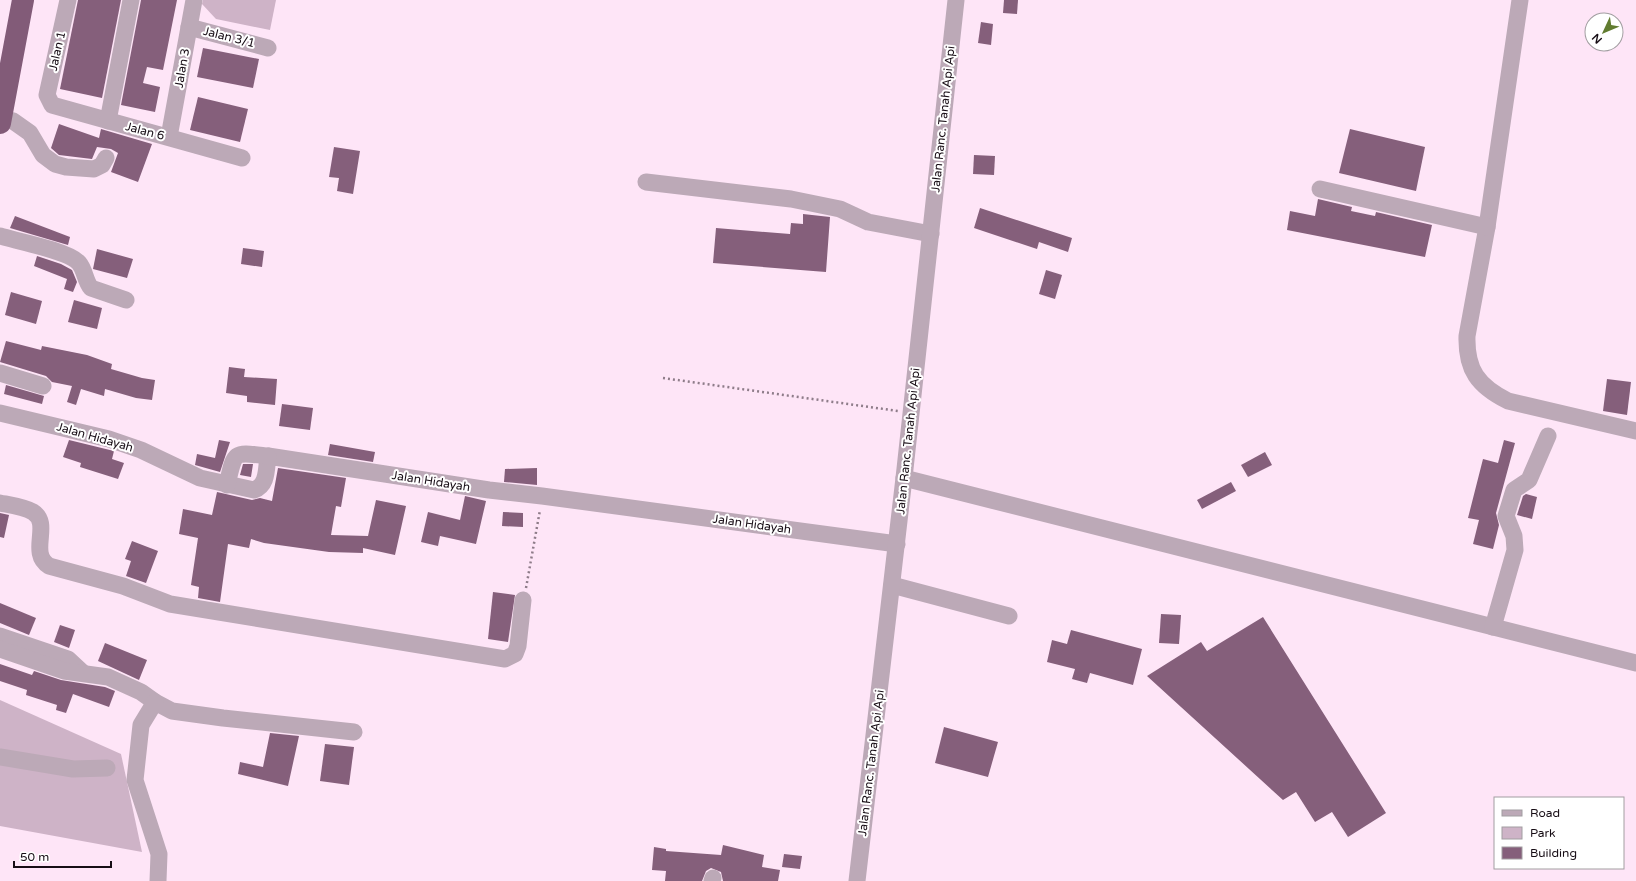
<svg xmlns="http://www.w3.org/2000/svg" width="1636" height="881" font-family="'Varela Round',sans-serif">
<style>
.green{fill:#ceb3c7}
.building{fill:#855f7b}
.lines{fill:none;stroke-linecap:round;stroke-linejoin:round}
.path{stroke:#8e7c89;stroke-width:2.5;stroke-dasharray:2 3;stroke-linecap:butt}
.minor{stroke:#bca9b7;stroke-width:17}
.highway{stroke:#825b78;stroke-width:22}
.labels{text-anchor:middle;stroke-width:4;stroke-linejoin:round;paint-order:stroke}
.street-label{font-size:12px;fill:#170d15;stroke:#fff}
</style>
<rect width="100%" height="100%" fill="#fee5f7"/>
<g class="green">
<path d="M203 0H276L270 30 216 19 202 4Z"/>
<path d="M0 700 121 754 142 852 0 826Z"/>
</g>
<g class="building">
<path d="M78 0H121L102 98 60 89Z"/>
<path d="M141 0H177L163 70 147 67 143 83 160 87 155 112 121 105Z"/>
<path d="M1004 0H1018L1017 14 1003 13Z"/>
<path d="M981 22 993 24 991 45 978 43Z"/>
<path d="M203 48 259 59 253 88 197 77Z"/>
<path d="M198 97 248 109 240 142 190 130Z"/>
<path d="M59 124 99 138 101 129 152 144 138 182 111 172 118 153 111 149 97 147 92 159 59 155 51 148Z"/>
<path d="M1350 129 1425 147 1416 191 1339 173Z"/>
<path d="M334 147 360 151 353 194 337 191 339 178 329 177Z"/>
<path d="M974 155 995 156 994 175 973 174Z"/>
<path d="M1318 199 1352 207 1351 211 1375 216 1376 212 1432 225 1425 257 1287 230 1290 211 1315 216Z"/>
<path d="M980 208 1072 238 1068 252 1039 242 1037 249 974 228Z"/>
<path d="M803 214 830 217 826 272 713 263 716 228 790 234 791 223 803 224Z"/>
<path d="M15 216 70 237 68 245 10 228Z"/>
<path d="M243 248 264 251 262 267 241 264Z"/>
<path d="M97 249 133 259 127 278 93 269Z"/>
<path d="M37 256 61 264 72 270 77 282 73 292 64 289 67 279 34 266Z"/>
<path d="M1046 270 1062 275 1055 299 1039 294Z"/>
<path d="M11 292 42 301 36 324 5 315Z"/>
<path d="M74 300 102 308 97 329 68 322Z"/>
<path d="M6 341 41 350 42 346 87 355 112 364 111 369 142 378 155 380 152 400 136 398 105 389 104 396 81 389 76 405 67 402 72 386 52 382 46 376 0 362Z"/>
<path d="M229 367 245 369 244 377 277 379 275 405 247 402V396L226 393Z"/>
<path d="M1607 379 1631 382 1627 415 1603 411Z"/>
<path d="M6 385 44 396 42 404 4 394Z"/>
<path d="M282 404 313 408 310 430 279 426Z"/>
<path d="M69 440 114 451 112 459 124 463 118 479 80 467 81 463 63 457Z"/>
<path d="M219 440 230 442 220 472 195 465 197 454 215 458Z"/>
<path d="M1504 440 1515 443 1496 513 1499 525 1493 549 1473 544 1479 520 1468 518 1483 459 1498 463Z"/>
<path d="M330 444 375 452 373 462 328 455Z"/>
<path d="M1265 452 1272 465 1248 477 1241 465Z"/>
<path d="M243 464H253L251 477 240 475Z"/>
<path d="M278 468 346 478 341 507 336 506 331 535 368 536 376 500 406 506 395 555 363 548V553L329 552 264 543 251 539 249 548 228 544 220 602 198 598 199 587 191 585 198 538 179 534 183 509 212 515 217 492 252 500 260 498 272 501Z"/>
<path d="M537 468V485L504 482 505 469Z"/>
<path d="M1231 482 1236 491 1202 509 1197 500Z"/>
<path d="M1526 494 1537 497 1532 519 1517 515 1523 496Z"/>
<path d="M465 496 486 501 476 544 440 536 438 546 421 542 428 512 460 520Z"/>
<path d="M503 512 523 513V527L502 526Z"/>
<path d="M0 513 9 515 4 538 0 537Z"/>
<path d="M132 541 158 551 146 583 126 576 131 561 125 559Z"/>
<path d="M493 592 515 595 508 642 488 639Z"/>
<path d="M0 603 36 618 29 635 0 623Z"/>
<path d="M1161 614 1181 615 1179 644 1159 643Z"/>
<path d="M1263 617 1386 813 1348 837 1332 812 1315 822 1296 792 1283 800 1147 676 1201 642 1207 651Z"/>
<path d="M60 625 75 630 69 648 54 642Z"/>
<path d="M1071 630 1142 649 1133 685 1090 673 1087 683 1072 679 1075 669 1047 662 1052 640 1067 644Z"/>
<path d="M105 643 147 660 139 680 98 661Z"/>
<path d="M0 664 32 675 34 671 61 680 105 687 115 691 109 707 73 694 66 713 56 710 57 705 26 695 27 690 0 681Z"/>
<path d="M944 727 998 742 988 777 935 763Z"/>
<path d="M270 733 299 736 288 786 238 774 240 762 263 767Z"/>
<path d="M325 744 354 747 349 785 320 781Z"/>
<path d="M723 845 764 855 762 867 780 870 778 881H723L721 872 711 868 706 871 702 881H665L666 871 652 870 654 847 666 849V851L721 855Z"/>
<path d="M784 854 802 856 800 869 782 867Z"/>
</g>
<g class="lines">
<g class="path">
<path d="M663 378 898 411"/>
<path d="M526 588 540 510"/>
</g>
<g class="minor">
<path d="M68 0 47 95 52 105 242 158"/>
<path d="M1520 0 1487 227 1467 336C1466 370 1478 386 1508 401L1636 431"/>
<path d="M189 27 268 48"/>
<path d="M1 119 13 121 30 133 43 155 55 164 66 167 94 169 102 165 106 158"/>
<path d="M108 121 131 0"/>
<path d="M169 137 194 0"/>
<path d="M646 182 791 199 840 209 868 222 931 234"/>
<path d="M1320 189 1487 227"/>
<path d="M0 236C17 241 69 251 79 263 85 270 85 281 91 288L126 300"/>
<path d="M0 373 43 386"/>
<path d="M0 413 109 439 141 450 200 478 254 490C268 485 266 469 268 456L489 490 542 496 897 544"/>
<path d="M904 478 1636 663"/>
<path d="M227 485C235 450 233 452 268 456"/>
<path d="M0 503C10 505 24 507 33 512 52 524 28 553 49 566L123 586 170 604 505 659 515 654 518 646 523 600"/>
<path d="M892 585 1009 616"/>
<path d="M1493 627 1515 550 1514 536 1506 516 1514 490 1529 480 1548 436"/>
<path d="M0 636 68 659 82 672"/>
<path d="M0 649 64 671 108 677 141 692 155 702 172 711 223 718 354 732"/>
<path d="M155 702 141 725 135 780 159 854 158 881"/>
<path d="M0 757 73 769 107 768"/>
<path d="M712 881 713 878"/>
<path d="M857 881 904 478 956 0"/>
</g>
<path class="highway" d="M0 123 23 0"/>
</g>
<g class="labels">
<g class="street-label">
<text transform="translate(229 37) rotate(14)" y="4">Jalan 3/1</text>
<text transform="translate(57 51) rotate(-77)" y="4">Jalan 1</text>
<text transform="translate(182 68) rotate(-80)" y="4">Jalan 3</text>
<text transform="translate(943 119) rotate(-84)" y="4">Jalan Ranc. Tanah Api Api</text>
<text transform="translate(145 131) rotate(15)" y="4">Jalan 6</text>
<text transform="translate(95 437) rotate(16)" y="4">Jalan Hidayah</text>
<text transform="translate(908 441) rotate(-84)" y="4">Jalan Ranc. Tanah Api Api</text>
<text transform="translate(431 481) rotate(9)" y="4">Jalan Hidayah</text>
<text transform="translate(752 524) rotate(8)" y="4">Jalan Hidayah</text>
<text transform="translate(871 763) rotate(-83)" y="4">Jalan Ranc. Tanah Api Api</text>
</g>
</g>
<rect x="1494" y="797" width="130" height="72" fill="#ffffff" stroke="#a29ea1"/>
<rect x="1502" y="810" width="20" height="6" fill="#bca9b7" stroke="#a29ea1"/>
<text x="1530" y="817" font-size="12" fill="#170d15">Road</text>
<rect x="1502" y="827" width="20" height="12" fill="#ceb3c7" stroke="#a29ea1"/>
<text x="1530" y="837" font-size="12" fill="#170d15">Park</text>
<rect x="1502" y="847" width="20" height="12" fill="#855f7b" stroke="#a29ea1"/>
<text x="1530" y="857" font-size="12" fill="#170d15">Building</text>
<g transform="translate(1604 32) rotate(226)"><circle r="19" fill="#ffffff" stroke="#a29ea1"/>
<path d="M0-3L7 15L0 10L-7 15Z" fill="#617c30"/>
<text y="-6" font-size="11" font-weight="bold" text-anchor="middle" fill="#170d15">N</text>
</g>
<path d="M14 861v6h97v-6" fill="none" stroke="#170d15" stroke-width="2"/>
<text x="20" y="861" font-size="12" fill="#170d15" stroke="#ffffff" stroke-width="3" paint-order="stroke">50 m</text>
</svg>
